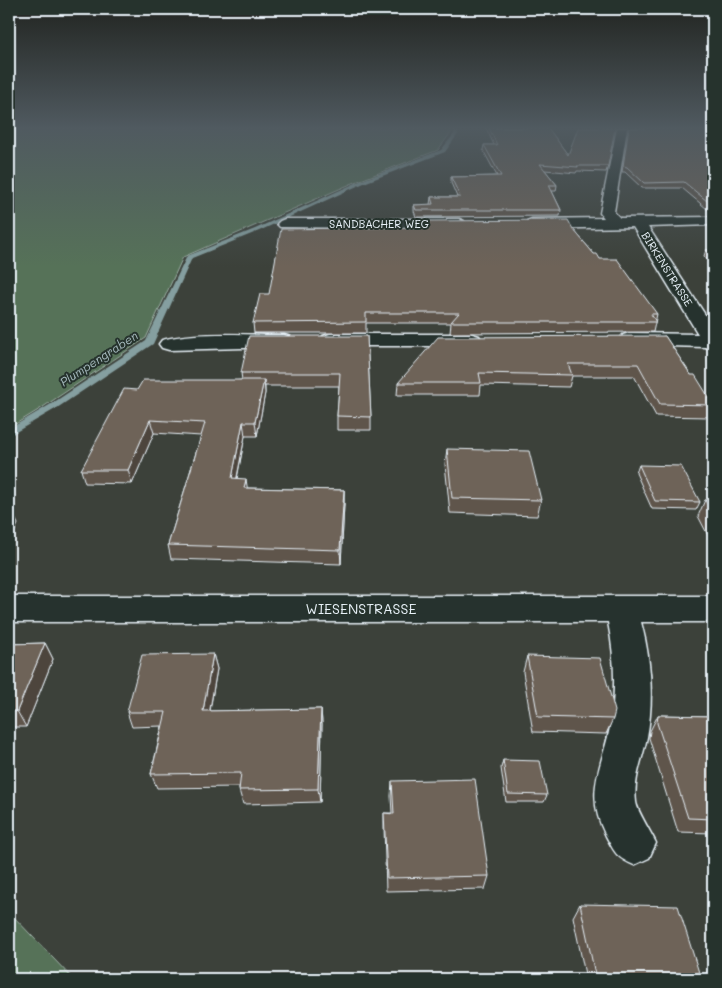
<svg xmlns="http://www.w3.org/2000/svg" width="722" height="988" font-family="Mali,sans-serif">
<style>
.green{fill:#567259;stroke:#9fb2a8}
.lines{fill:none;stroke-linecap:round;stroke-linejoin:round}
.stream{fill:#859fa0;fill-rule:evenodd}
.minor-casing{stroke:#e8f1f8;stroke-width:3}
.minor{fill:#26332d;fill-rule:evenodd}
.wall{fill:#5f554c;stroke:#e8f1f8}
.shaded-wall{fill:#4d453e;stroke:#e8f1f8}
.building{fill:#6e6358;stroke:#e8f1f8}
.labels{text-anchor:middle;stroke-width:4;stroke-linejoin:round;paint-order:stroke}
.far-street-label{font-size:11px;fill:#e8f1f8;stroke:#26332d}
.far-water-label{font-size:12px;font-style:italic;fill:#a6babe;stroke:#26332d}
.street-label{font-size:14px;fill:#e8f1f8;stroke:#26332d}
</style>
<rect width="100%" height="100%" fill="#3c413a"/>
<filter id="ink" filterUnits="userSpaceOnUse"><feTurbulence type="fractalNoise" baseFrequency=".02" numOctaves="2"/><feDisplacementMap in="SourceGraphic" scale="10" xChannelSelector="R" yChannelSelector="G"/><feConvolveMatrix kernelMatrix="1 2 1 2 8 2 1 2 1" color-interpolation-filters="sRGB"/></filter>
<g filter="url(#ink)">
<g class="green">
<path d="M9 128H452L450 134 438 150 353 183 183 257 146 338 40 409 9 428Z"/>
<path d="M9 912 12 915 73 979H9Z"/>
</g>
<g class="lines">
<path class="stream" d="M454 128H458V134L445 152 364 183 259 231 192 258 153 344 57 408 9 436V429L51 404 146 341 187 256 255 229 360 181 441 150 454 134Z"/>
<g class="minor-casing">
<g id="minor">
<path d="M617 128H627L614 212 620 218 713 217V225L648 227 713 327V349L705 347 630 345 623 343 620 339 623 335 630 333 698 334 633 227 532 229 527 227 524 224 527 221 532 219 604 218 600 213Z"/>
<path d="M285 219H459L464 221 467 224 464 227 459 229 280 227 277 224 280 221Z"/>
<path d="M330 334H472L479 336 482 340 479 344 472 346H330L323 344 320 340 323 336Z"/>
<path d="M284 335 291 337 294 341 291 345 284 347 169 350 162 348 159 344 162 340C197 331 247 335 284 335Z"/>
<path d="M9 596H713V622H641C651 659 654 699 647 737 643 758 633 779 636 802 637 811 651 832 656 843L649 858 634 865C616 857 615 853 606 836 581 788 607 761 612 714 616 683 614 652 608 622H9Z"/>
</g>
</g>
<use href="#minor" class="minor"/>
</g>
<g class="wall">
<path d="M486 128H548L568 155 608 166 606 172 577 171 576 173 545 170 557 185 556 191H552L561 210 560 216 416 217 414 211V205H430L431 197H457L451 183V177L497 176 483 150 484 145H494Z"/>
<path d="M629 128H713V214L682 188H642L625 172H622Z"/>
<path d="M422 221 573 229 594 254 600 259 657 314 653 332 450 333 451 323H366V333H254L253 323 269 294 422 227Z"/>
<path d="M706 250H713V266L704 256Z"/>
<path d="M367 336 371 417V430H337V416L339 386H265V393L257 436H245L237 479 247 488 344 490V504L341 564 171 559 168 545 201 436 154 433 132 484 85 483 81 470 137 390 242 380 241 373Z"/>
<path d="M665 336 691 375 713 404V408L709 417 656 416 634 376H572L569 387 481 385 480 395H397L398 383Z"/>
<path d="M447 449 541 500 537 516 450 513 445 464Z"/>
<path d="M639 465 700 502 696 510 652 509 636 473Z"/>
<path d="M705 500H713V545L698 516Z"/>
<path d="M45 643 53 659 26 727H9V644Z"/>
<path d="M213 654 217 669 210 711 321 709 322 723 320 802 243 804 239 790 240 787 157 788 151 774 162 726 132 727 127 712Z"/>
<path d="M527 656 613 719 606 734 533 732 523 672Z"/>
<path d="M658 715 713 716V833L678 832 649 738 650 731Z"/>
<path d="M503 760 547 795 544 802H506L501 768Z"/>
<path d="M392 781 489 876 485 889 386 891 384 827V813H392L391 796Z"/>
<path d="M580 904 701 979H586L573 917Z"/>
</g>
<g class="shaded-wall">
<path d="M264 380 265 393 257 436 255 422Z"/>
<path d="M150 420 154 433 132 484 128 470Z"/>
<path d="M243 422 245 436 234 492 232 478Z"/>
<path d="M246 479 248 493 244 488Z"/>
<path d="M344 490V504L341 564 340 550Z"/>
<path d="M14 516 18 524 9 544V528Z"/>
<path d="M45 643 53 659 26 727 17 711Z"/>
<path d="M213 654 217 669 207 726 203 711Z"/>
<path d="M321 709 322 723 320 802 318 789Z"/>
</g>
<g class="building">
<path d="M489 128H548L568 155 578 128H615L608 166H577L578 167 540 164 557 185H549L561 210H416L414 205 433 204 431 197H460L451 177 501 176 484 145H497Z"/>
<path d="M629 128H713V206L684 182 644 183 627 167 623 166Z"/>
<path d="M568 220 573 229 594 254H597L600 259H617L657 314H651L656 322H451L459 313H366V322L253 323 260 294H269L281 229 424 227 422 221Z"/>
<path d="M706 250H713V257Z"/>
<path d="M249 336H367L371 417 337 416 340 373H241Z"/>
<path d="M665 336 691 375H695L713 404V405L660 404 638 364H568L572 375 479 373 481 383H398L438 337Z"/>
<path d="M143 380H264L255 422H243L232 478 246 479 244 488 344 490 340 550 168 545 205 423 150 420 128 470H81L124 389 137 390Z"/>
<path d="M447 449 529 451 541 500 452 498Z"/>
<path d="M639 465 681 466 700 502 655 501Z"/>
<path d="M705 500H713V515Z"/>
<path d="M9 516H14L9 528Z"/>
<path d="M45 643 17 711H9V644Z"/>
<path d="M213 654 203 711 321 709 318 789 239 790 241 773 151 774 166 712H127L142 655Z"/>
<path d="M527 656 600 658 615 711 613 719 538 717Z"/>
<path d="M658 715 713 716V819L688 818 657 723Z"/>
<path d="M503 760 540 761 547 795 508 794Z"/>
<path d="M475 779 489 876 387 878 384 813 394 814 392 781Z"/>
<path d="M580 904 678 906 701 979H596Z"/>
</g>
</g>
<linearGradient id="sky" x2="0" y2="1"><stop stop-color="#212420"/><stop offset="0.48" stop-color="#505a60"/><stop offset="1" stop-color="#505a60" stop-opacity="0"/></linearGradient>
<rect width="722" height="267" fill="url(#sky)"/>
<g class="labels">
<g class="far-street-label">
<text x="379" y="228">SANDBACHER WEG</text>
<text transform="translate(667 269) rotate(58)" y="4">BIRKENSTRASSE</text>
</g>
<g class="far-water-label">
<text transform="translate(99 359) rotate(-33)" y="4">Plumpengraben</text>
</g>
<g class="street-label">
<text x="361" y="614">WIESENSTRASSE</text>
</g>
</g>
<rect width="722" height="988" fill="none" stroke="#26332d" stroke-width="30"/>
<rect x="15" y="15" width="692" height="958" fill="none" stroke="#e8f1f8" stroke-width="2" filter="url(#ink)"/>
</svg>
